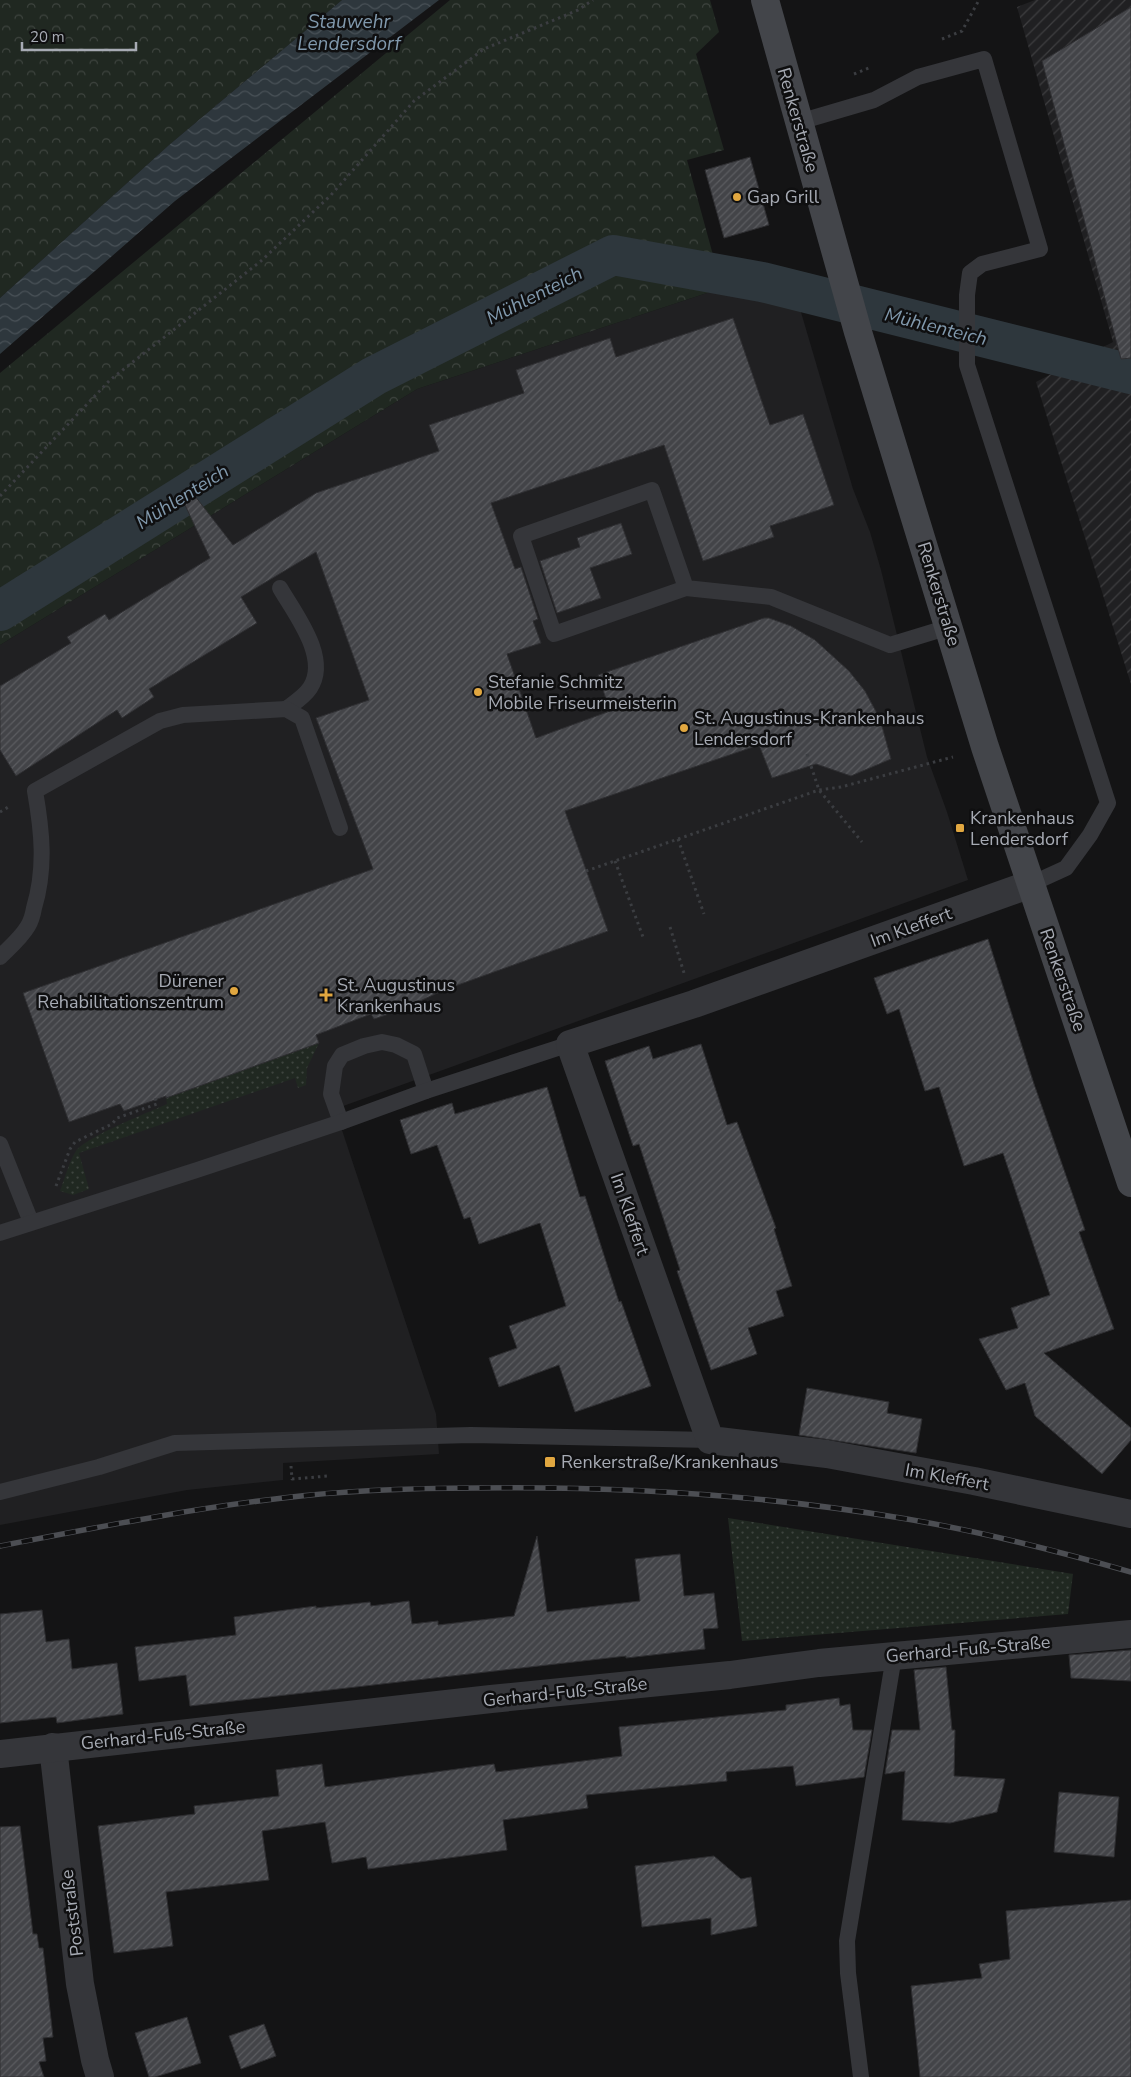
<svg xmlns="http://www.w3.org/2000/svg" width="1131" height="2077" font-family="'Nunito Sans',sans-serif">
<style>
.built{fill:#202022}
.industrial{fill:url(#industrial-furrows)}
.grass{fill:url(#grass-dots)}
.forest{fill:url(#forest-crowns)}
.water{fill:url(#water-waves)}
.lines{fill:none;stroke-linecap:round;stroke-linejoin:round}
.canal{stroke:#2e373d;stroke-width:40}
.building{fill:url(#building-hatch);stroke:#2e2e31}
.path{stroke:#3b3d41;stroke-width:3;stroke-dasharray:2.5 4;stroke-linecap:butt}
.lane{stroke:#35363a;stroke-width:16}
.street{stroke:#35363a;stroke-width:28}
.secondary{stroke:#43454a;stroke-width:28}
.rail-casing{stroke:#4c4e53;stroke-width:5.5}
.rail{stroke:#0f0f10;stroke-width:4;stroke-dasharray:11;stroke-linecap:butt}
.poi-dot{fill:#e1a740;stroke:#0f0f10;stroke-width:2}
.labels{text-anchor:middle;stroke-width:5;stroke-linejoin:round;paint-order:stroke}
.street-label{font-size:18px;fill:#a7abb4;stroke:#0f0f10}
.poi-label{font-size:18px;fill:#a7abb4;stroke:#0f0f10;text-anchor:start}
.water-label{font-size:19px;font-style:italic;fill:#8199ad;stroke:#0f0f10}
</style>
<defs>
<pattern id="industrial-furrows" width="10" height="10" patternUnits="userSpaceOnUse" patternTransform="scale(1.25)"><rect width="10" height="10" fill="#202022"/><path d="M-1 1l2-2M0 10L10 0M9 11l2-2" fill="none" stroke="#3e3e40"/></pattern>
<pattern id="grass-dots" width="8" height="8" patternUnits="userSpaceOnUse" patternTransform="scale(1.25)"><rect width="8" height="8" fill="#202821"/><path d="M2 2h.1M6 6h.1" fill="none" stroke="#3e443f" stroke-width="1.8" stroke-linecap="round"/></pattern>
<pattern id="forest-crowns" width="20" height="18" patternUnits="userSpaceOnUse" patternTransform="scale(1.25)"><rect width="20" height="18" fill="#202821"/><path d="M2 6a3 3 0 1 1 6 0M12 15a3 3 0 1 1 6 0" fill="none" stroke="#3e443f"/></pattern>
<pattern id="water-waves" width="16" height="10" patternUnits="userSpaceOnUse" patternTransform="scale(1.25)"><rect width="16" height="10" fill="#2e373d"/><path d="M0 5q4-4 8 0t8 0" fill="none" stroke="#495157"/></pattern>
<pattern id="building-hatch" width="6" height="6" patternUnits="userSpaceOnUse" patternTransform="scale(1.25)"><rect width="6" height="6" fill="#434448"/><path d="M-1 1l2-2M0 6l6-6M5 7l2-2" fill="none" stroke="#5b5c60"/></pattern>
</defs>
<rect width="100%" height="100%" fill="#141415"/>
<path class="built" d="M722 288 798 302 853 489 870 532 881 570 927 757 947 812 968 880 335 1109 436 1414 439 1454 283 1463V1480L187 1490 0 1525V645L417 389Z"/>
<path class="industrial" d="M1035 0H1131V684L1036 382 1113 342 1017 7Z"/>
<g class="grass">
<path d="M319 1043 307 1068 306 1085 298 1088 295 1078 79 1153 89 1189 73 1195 60 1191C65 1178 69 1162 76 1151 86 1137 149 1112 167 1104L166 1098Z"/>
<path d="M728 1518 1073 1574 1068 1614 742 1641Z"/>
</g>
<g class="forest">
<path d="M0 0H342L169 145 0 298Z"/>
<path d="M450 0H710L719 32 696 54 724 150 687 160 722 288 417 389 0 645V373Z"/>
</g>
<path class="water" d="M342 0H439L175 201 0 354V298L169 145Z"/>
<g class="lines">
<path class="canal" d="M0 611 374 376 613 255 762 282 1131 374"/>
</g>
<g class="building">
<path d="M1131 7V358L1121 359 1042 61Z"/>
<path d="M750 157 769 225 724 238 705 170Z"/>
<path d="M733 318 770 425 803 414 834 505 770 526 774 537 703 561 664 445 491 503 515 569 521 567 538 619 533 621 541 643 507 654 536 738 610 711 598 675 764 618H769L791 626 815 640 849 671 865 691 880 719 891 759 851 776 816 764 772 778 759 745 565 811 608 931 444 990 398 1011 374 1019 371 1014 316 1035 319 1043 166 1098V1096L124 1111 120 1104 69 1122 23 993 373 869 316 718 369 700 316 552 241 597 257 623 149 689 154 697 122 718 117 710 16 776 0 750V686L71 643 67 637 105 614 109 620 210 558 184 503 195 496 233 545 316 493 439 451 429 425 524 393 516 370 610 338 616 357Z"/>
<path d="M621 523 632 554 590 568 601 598 557 613 540 561 580 547 577 538Z"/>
<path d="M988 939 1034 1084 1085 1230 1079 1232 1114 1329 1044 1353 1131 1428V1440L1102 1474 1035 1416 1025 1383 1006 1390 979 1339 1018 1328 1011 1308 1050 1295 1003 1153 964 1166 939 1087 925 1091 899 1009 887 1014 874 978Z"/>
<path d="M701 1044 727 1125 737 1122 776 1228 774 1229 792 1286 776 1291 784 1316 748 1328 757 1354 711 1370 677 1271 680 1270 639 1144 633 1146 605 1061 649 1046 653 1059Z"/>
<path d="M547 1087 580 1197 585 1196 619 1302 621 1301 651 1386 575 1412 559 1365 499 1387 489 1358 517 1348 509 1326 566 1306 540 1223 479 1244 470 1217 464 1219 437 1145 411 1154 400 1120 452 1103 455 1114Z"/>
<path d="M807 1388 889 1402 887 1413 922 1419 916 1453 799 1435Z"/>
<path d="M537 1536 547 1612 640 1601 635 1559 680 1554 684 1596 714 1593 718 1628 703 1629 705 1649 626 1658V1656L190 1706 186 1675 139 1681 135 1647 236 1635 234 1617 316 1606V1608L370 1602 371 1606 409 1601 412 1624 438 1621V1625L514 1616Z"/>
<path d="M42 1610 46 1642 69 1639 72 1669 117 1663 123 1714 57 1723 56 1717 0 1723V1614Z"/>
<path d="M1131 1650V1681L1071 1678 1069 1655Z"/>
<path d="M946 1667 952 1730H955L954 1776 1005 1779 997 1812 950 1823 902 1820 905 1771 885 1774 892 1730H920L914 1670Z"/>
<path d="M839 1698 840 1706 850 1704 853 1730H872L864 1777 796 1786 793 1766 726 1772 727 1781 586 1795 588 1808 503 1820 507 1850 368 1869 366 1857 332 1863 325 1822 262 1831 269 1880 166 1892 173 1946 114 1953 98 1826 195 1814 194 1806 279 1796 276 1770 322 1764 325 1787 494 1764 496 1772 622 1756 619 1727 786 1710V1705Z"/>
<path d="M1059 1792 1119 1797 1114 1857 1054 1852Z"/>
<path d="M20 1826 33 1934H37L39 1948H43L53 2037 43 2038 46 2061 39 2062 44 2077H0V1827Z"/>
<path d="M714 1856 741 1879 751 1877 757 1926 711 1935V1918L642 1927 635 1866Z"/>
<path d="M1131 1900V2077H920L911 1986 982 1978 979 1964 1010 1959 1006 1911Z"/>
<path d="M187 2017 201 2063 155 2077H149L135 2033Z"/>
<path d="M264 2024 276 2056 241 2069 229 2036Z"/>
</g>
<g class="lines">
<g class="path">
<path d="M942 39 962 31 979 0"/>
<path d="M854 74 871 67"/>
<path d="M0 496 110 380 261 261 331 195 414 101 484 49 578 10 593 0"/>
<path d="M807 754 819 790 862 842"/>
<path d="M0 812 10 806"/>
<path d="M678 839 704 914"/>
<path d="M615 861 643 937"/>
<path d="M586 871 819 790 841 787 953 757"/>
<path d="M670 927 684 973"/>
<path d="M56 1186 70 1149 75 1142 112 1124 117 1118 157 1104 154 1094"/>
<path d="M291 1466 292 1479 328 1476"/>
</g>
<g class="lane">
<path d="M799 122 874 100 918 77 984 59 1040 249 982 264 970 273 967 295V365L1108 803 1090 835 1066 868 1031 884"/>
<path d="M280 588C295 614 330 658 310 688 304 697 294 703 286 709"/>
<path d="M686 588 652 490 521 536 554 634 686 588 771 597 890 645 949 627"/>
<path d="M0 957C10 947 21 938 28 926 31 921 33 914 34 908 46 868 42 831 35 791L160 721 183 715 286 709 302 718 340 828"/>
<path d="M341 1122 331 1094 335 1066 342 1055 364 1046 382 1042 396 1045 414 1054 426 1091"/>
<path d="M0 1144 31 1222"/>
<path d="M0 1233 197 1170 341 1122 426 1091 570 1044"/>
<path d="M0 1492 99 1467 175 1443 471 1435 710 1440"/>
<path d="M861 2077 848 1973 847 1941 894 1656"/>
</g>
<g class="street">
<path d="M1031 884 694 1004 570 1044 710 1440 827 1454 974 1481 1131 1514"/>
<path d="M53 1747 80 1984 95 2060 100 2077"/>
<path d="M0 1754 491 1699 730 1675 819 1663 1131 1634"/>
</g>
<path class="secondary" d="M765 0 858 332 985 747 1131 1183"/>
<g class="rail-casing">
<path id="rail" d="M0 1546C94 1528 188 1509 283 1498 348 1490 413 1488 478 1488 622 1486 765 1495 907 1519 983 1532 1058 1551 1131 1572"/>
</g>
<use href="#rail" class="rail"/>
</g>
<g class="poi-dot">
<circle cx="737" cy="197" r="5"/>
<circle cx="478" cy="692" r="5"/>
<circle cx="684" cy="728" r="5"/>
<rect x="955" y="823" width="10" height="10" rx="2.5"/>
<circle cx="234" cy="991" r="5"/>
<path d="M323.5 987.5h5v5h5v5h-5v5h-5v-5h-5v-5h5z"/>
<rect x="544" y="1456" width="12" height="12" rx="2.5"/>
</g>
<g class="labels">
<g class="street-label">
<text transform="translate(798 120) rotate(74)" y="6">Renkerstraße</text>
<text transform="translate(939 594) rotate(73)" y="6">Renkerstraße</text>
<text transform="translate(911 927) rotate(-20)" y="6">Im Kleffert</text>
<text transform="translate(1063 980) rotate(71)" y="6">Renkerstraße</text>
<text transform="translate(630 1214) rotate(71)" y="6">Im Kleffert</text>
<text transform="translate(947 1477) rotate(10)" y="6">Im Kleffert</text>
<text transform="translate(968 1649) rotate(-5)" y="6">Gerhard-Fuß-Straße</text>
<text transform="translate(565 1692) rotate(-6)" y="6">Gerhard-Fuß-Straße</text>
<text transform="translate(163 1735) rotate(-6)" y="6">Gerhard-Fuß-Straße</text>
<text transform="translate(72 1913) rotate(-97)" y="6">Poststraße</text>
</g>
<g class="poi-label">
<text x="747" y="203">Gap Grill</text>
<text x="488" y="688">Stefanie Schmitz<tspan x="488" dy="21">Mobile Friseurmeisterin</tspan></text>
<text x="694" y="724">St. Augustinus-Krankenhaus<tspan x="694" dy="21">Lendersdorf</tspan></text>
<text x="970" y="824">Krankenhaus<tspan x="970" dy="21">Lendersdorf</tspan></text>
<text x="224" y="987" text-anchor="end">Dürener<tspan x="224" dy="21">Rehabilitationszentrum</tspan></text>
<text x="337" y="991">St. Augustinus<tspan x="337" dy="21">Krankenhaus</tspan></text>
<text x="561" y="1468">Renkerstraße/Krankenhaus</text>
</g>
<g class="water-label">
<text x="349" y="28">Stauwehr<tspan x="349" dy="22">Lendersdorf</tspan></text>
<text transform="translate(534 295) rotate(-27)" y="7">Mühlenteich</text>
<text transform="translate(936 326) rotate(14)" y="7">Mühlenteich</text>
<text transform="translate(182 496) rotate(-32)" y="7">Mühlenteich</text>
</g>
</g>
<path d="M22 42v8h114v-8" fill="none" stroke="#a7abb4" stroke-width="2.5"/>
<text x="30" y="42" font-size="15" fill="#a7abb4" stroke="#0f0f10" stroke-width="4" paint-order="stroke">20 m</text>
</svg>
